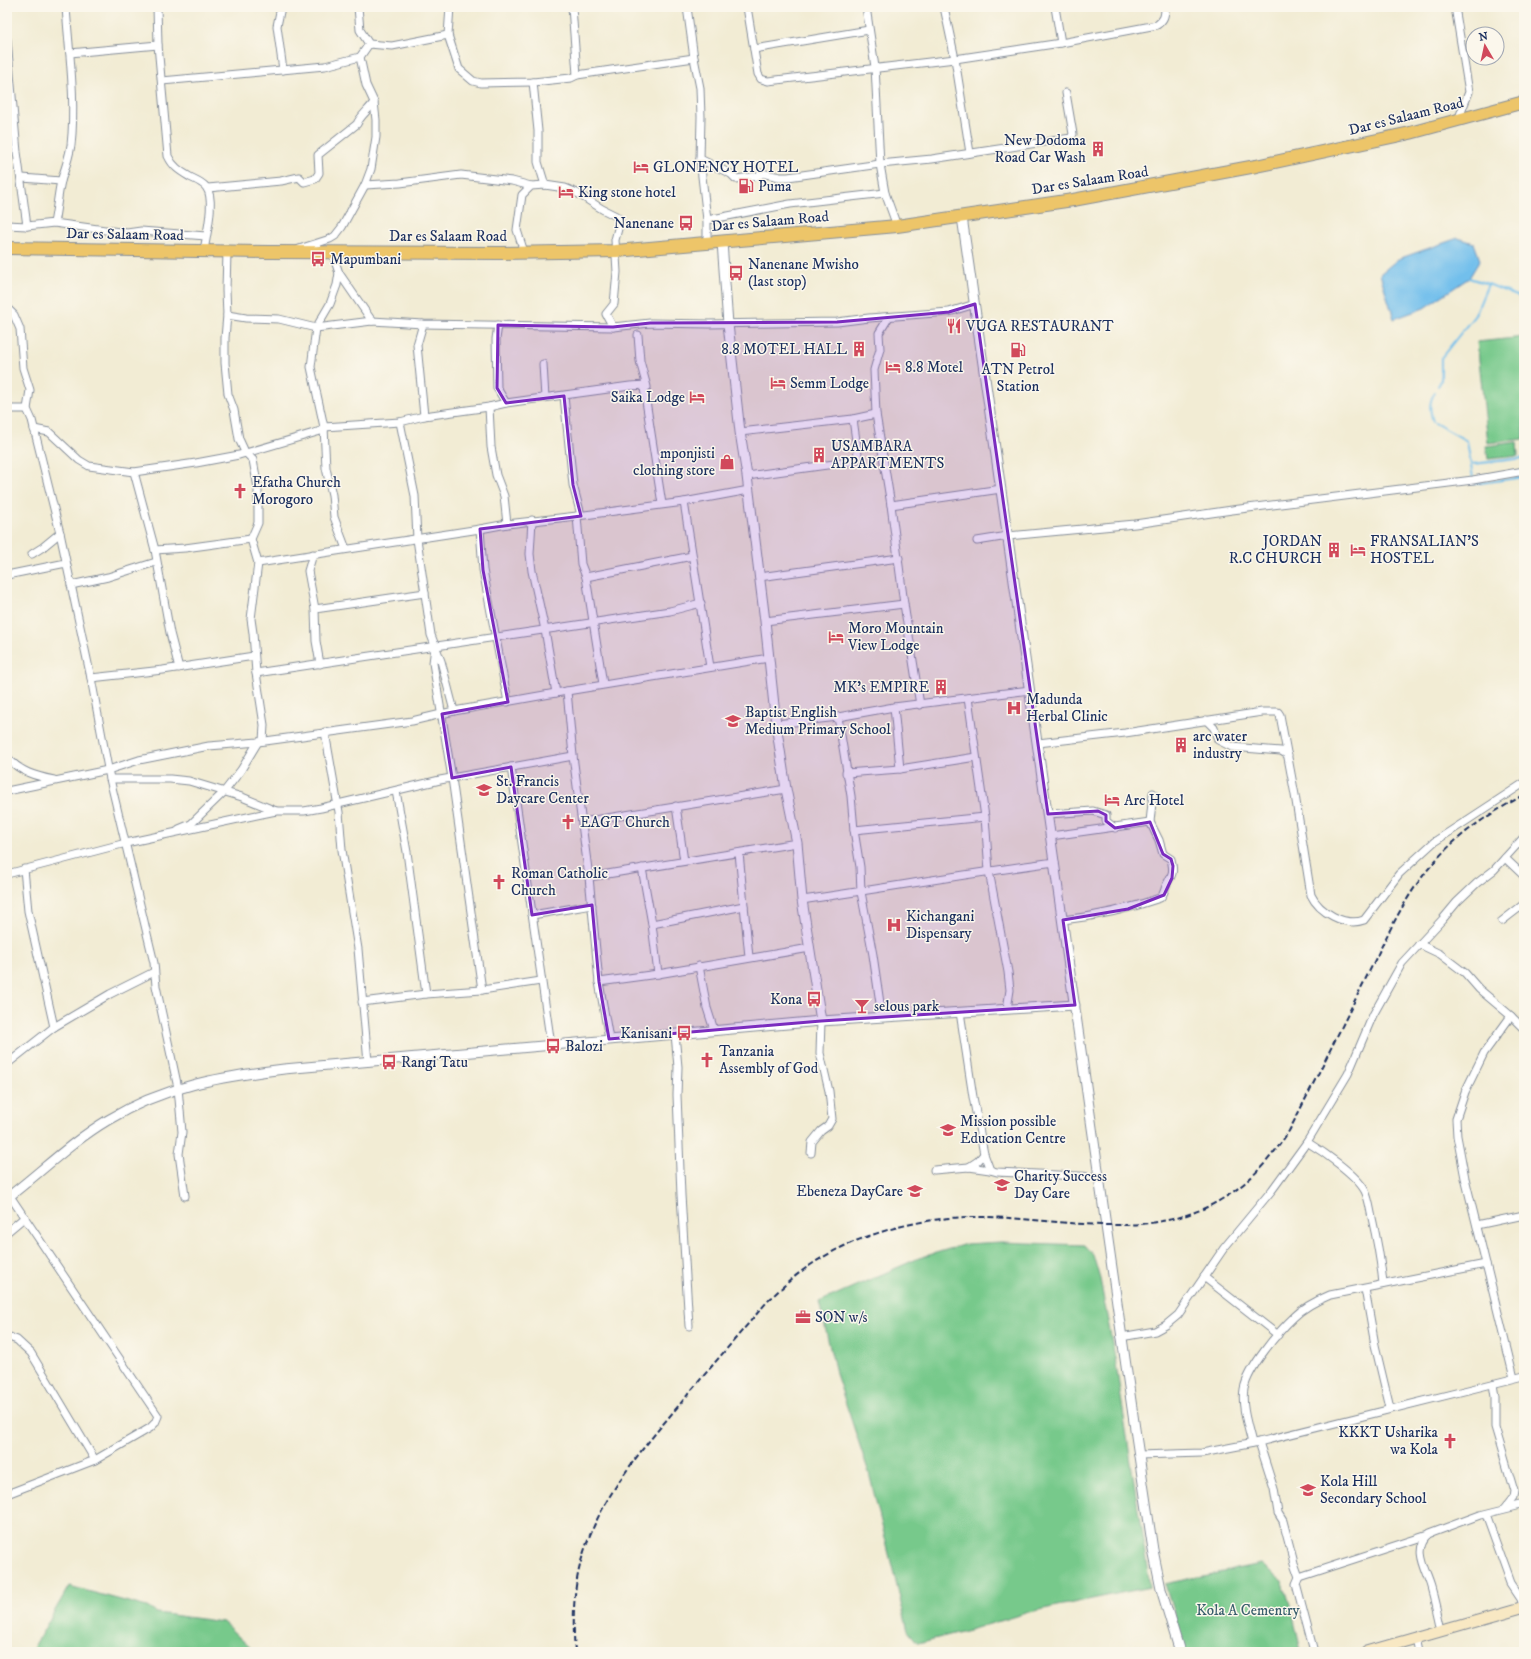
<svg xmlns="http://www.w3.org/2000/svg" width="1531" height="1659" font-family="'IM FELL DW Pica',serif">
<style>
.green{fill:#77c98b;stroke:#497c74}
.water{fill:#72bfec;stroke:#4677a5}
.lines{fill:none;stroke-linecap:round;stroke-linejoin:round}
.stream{stroke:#72bfec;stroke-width:2}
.minor-casing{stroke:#868e99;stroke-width:9}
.tertiary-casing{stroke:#868e99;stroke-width:11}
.secondary-casing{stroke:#868e99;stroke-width:13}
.trunk-casing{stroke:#868e99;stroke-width:14}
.minor{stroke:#fff;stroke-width:7}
.tertiary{stroke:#fff;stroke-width:9}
.secondary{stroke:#f8e8c3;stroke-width:11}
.trunk{stroke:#edc569;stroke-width:12}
.rail{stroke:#1b2f5e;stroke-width:2;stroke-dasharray:6 3;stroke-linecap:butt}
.marked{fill:#7b2cbf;fill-opacity:0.2;stroke:#7b2cbf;stroke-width:3;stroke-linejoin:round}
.labels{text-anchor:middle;stroke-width:3;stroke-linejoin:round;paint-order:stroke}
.street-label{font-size:15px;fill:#1b2f5e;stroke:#fbf7ec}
.poi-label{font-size:15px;fill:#1b2f5e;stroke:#fbf7ec;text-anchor:start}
.park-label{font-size:15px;fill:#375d6c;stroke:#fbf7ec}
</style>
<rect width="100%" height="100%" fill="#fbf7ec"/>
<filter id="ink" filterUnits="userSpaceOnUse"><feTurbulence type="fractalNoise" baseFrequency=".025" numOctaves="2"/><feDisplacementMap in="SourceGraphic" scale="8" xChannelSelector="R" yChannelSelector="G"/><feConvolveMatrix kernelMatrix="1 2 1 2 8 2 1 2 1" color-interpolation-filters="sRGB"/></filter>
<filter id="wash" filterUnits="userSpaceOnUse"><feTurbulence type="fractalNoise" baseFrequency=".012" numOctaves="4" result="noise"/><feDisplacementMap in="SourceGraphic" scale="16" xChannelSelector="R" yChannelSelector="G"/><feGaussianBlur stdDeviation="0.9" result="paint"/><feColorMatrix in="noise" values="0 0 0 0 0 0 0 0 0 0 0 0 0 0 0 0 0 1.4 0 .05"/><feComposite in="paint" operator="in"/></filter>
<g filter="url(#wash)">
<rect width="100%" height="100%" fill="#f2ecd4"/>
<g class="green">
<path d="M1524 337V439L1488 443 1477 342Z"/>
<path d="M1517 442 1518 456 1488 459 1486 446Z"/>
<path d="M1001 1242 1084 1245 1093 1255 1100 1279 1115 1358 1150 1587 1029 1612 973 1629 918 1643 908 1631 869 1473 837 1377 819 1302 919 1258 966 1244Z"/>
<path d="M1261 1564 1283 1582 1293 1616 1301 1651 1186 1652 1165 1584Z"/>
<path d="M69 1586 147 1607 157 1613 223 1622 255 1652H31Z"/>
</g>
<path class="water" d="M1458 238 1474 243 1480 260 1469 278 1424 308 1394 319 1380 274 1398 259Z"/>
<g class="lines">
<g class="stream">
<path d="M1488 284 1524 299"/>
<path d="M1438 386 1441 381V358L1475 315 1488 284 1469 278"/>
<path d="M1435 392C1428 403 1430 411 1433 422L1467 441 1473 478"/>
<path d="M1473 464 1524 458"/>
<path d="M1473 484 1524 477"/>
</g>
</g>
</g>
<g filter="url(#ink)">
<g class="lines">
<g class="minor-casing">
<g id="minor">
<path d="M157 7 158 45 168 156C173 167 180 171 190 177 196 180 202 182 206 187 216 199 206 236 204 251"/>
<path d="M281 7 277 26 283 70"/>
<path d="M450 7 448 35 459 69 473 81 481 83 533 82 571 78 577 75 694 58"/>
<path d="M572 7 577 75"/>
<path d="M687 7 694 58 700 88 701 117 700 159 707 220V243"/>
<path d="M747 7 758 74 761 79 768 81 955 59 1061 43 1157 25C1164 20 1165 16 1165 7"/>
<path d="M866 7 875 67 880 164 885 193 897 226"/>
<path d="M944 7 955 59 970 153"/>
<path d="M1055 7 1061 43"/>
<path d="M1455 7 1469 92 1458 120"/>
<path d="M7 40 17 152 27 226 7 225"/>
<path d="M369 44 392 46 448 35"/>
<path d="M754 49 869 30"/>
<path d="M70 53 158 45"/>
<path d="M162 81 325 66 360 57"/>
<path d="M533 82 538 131V162L545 185"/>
<path d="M700 159 731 174 736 179 759 176 761 173 780 177H788L880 164 932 159 1071 138 1073 134 1066 93"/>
<path d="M22 178 61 181"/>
<path d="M365 185 400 183 461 175 512 181 531 186"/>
<path d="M208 188 281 181 299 177 304 182 315 179 319 173 318 155 357 124C360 116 369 110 374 102"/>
<path d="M707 220 790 204 885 193"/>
<path d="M54 223 127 233 141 231 206 236"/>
<path d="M27 226 54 223C57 209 58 194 61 181 65 169 69 158 71 145 76 100 69 52 66 7"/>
<path d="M299 249 330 239 335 236 342 227 365 185 371 169 376 137V120L374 102 366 85 360 57 369 44 360 30 358 7"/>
<path d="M227 252 226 290 227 315 225 338V363L228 394 234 410 239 439 245 452 253 460 258 488V523L251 539 258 563 251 619 253 633 256 673 264 725 263 741"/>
<path d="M332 252 339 273 337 285 330 304 316 328 311 367 324 427 400 422 424 416 489 407 506 403 630 386 646 385"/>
<path d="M524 252 517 230 522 195 531 186 545 185 565 188 577 193 602 209 616 216 619 219V225L615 240 617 272 614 304 606 314 613 327 650 323 709 324 837 322 869 318 949 312 975 304"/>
<path d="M339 273 372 321"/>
<path d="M7 308 14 315 20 329 23 368 30 390 27 409 32 420 60 533 91 678 110 779 154 963 156 986 178 1088 182 1132 179 1154 185 1196"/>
<path d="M227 315 246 318 279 319 316 328 372 321 423 324 613 327"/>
<path d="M889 317 879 333 880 349 874 370 876 414 891 505 904 604 920 705"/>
<path d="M423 324 417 345 424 416"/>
<path d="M498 325 496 339 497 388 506 403"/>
<path d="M638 335 640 361 647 387 644 388 662 504"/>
<path d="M543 364 545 398"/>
<path d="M564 396 573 485 581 515"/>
<path d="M489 407 491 447 496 475 504 496 507 524"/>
<path d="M7 409H27"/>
<path d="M400 422 415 496 417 539 431 635 441 661 454 711"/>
<path d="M324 427 326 468 332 495 334 517 346 549"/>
<path d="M34 429 49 432 79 460 89 466 134 472 196 463 239 455 324 430"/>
<path d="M740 432 853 419 876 414"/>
<path d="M134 472 155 550 170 633 179 668"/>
<path d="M747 476 856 461 858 455 853 419"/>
<path d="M684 502 710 667"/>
<path d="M891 505 1001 489"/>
<path d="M577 516 581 564 586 577 603 684"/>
<path d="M532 520 530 554 532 571 545 630 556 693"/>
<path d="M480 529 483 570 508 702"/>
<path d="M977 541 1008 536 1135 524 1232 510 1473 480 1524 471"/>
<path d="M155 550 185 548 251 539"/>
<path d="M32 554 43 547 60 533"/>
<path d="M313 554 308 571 315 609 316 641 320 664"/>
<path d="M258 563 480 529 507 524 577 516 684 502 749 490"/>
<path d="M7 575 66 563"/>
<path d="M586 577 692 556"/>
<path d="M759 577 899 558"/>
<path d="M71 585 108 577 156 562"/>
<path d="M315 609 425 593"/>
<path d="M765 621 904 604"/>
<path d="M435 647 433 663 452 778 482 990"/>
<path d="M256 673 670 611 701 603"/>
<path d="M91 678 163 670 254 656"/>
<path d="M567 691 573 756 589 877 599 982 609 1039"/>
<path d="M968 698 985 817 989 871 1008 972 1010 990 1007 1009"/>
<path d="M894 707 900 769 976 757"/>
<path d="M838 717 851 796 854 830 860 867 861 892 873 955 882 1017"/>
<path d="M1206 720 1214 728 1218 740 1232 747 1281 751 1288 755"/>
<path d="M776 724 838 717 894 707 1030 690"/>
<path d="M325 732 339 812 342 850 358 949 368 1062"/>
<path d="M1038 743 1125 733 1262 712H1278L1280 715 1295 795 1311 895C1319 912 1345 927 1364 920L1399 874 1434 842 1524 783"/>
<path d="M7 757C20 772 35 776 54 780"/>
<path d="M511 767 551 1045"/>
<path d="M846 773 900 769"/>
<path d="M110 779H170L189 781 242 797 276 811"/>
<path d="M7 791 108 770 139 760 209 746 258 742 412 721 454 711 567 691 769 658"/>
<path d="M396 791 407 852 426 994"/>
<path d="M676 806 684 861"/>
<path d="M1048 814 1093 811 1106 815V821L1115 828"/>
<path d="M582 822 786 789"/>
<path d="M179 829 191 824 224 792 241 770 258 742"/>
<path d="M854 830 985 817"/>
<path d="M1051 836 1150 822"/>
<path d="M739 853 749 957"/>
<path d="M1505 858 1524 876"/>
<path d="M642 868 652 924 658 974"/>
<path d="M24 869 28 911 54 1027"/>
<path d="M7 874 126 843 276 811H304L321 808 440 780 573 756"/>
<path d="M589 877 797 843"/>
<path d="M802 900C886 888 970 873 1055 862"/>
<path d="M532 915 592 905"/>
<path d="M1063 920C1099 916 1126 910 1160 898 1165 894 1164 889 1167 884 1173 873 1174 872 1171 859L1163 854 1159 840 1150 822 1153 793"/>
<path d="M1502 921 1524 904"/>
<path d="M652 924 744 906"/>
<path d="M1419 944 1440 954 1465 973 1479 989 1511 1016 1524 1029"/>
<path d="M699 966 707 1008 714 1030"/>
<path d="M599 982 658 974 810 948"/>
<path d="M362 1002 426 994 482 990 541 981"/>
<path d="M960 1012 973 1097 984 1154 990 1170 997 1172 1099 1177"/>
<path d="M1511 1016 1484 1053 1465 1092 1456 1119 1457 1136 1465 1178 1514 1378"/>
<path d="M675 1034 678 1067 677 1095 681 1195 689 1326"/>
<path d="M7 1064 54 1027 110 994 154 972"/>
<path d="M1307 1142C1322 1151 1357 1175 1365 1191 1369 1199 1370 1209 1372 1218 1377 1240 1381 1262 1383 1284"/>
<path d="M811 1153 812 1142 821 1131 828 1126 832 1119 829 1091 820 1053 821 1021"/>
<path d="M969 1167 978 1161 984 1154"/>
<path d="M934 1170 969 1167 990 1170"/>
<path d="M1477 1225 1524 1215"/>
<path d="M7 1232 25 1217"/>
<path d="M1204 1277 1278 1335"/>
<path d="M1365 1289 1375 1345 1390 1408"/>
<path d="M7 1336 17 1340 31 1353 95 1460"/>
<path d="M1121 1337 1155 1331 1166 1325 1178 1315 1224 1248 1272 1190 1307 1142 1348 1074 1373 1015 1402 963 1442 920 1457 902 1477 883 1494 870 1524 837"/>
<path d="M1493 1384 1495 1397V1427L1514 1491 1513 1498 1506 1507"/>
<path d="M1259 1442 1274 1489 1278 1513 1283 1521 1294 1563 1299 1577 1296 1584 1314 1652"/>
<path d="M1252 1443C1248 1426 1241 1406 1244 1389 1248 1368 1278 1332 1294 1317 1304 1307 1318 1300 1330 1295L1486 1264"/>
<path d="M1139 1455 1202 1453 1259 1442 1524 1376"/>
<path d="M7 1494 95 1460 150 1428 155 1423 158 1416 10 1196"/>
<path d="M1486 1515 1511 1584 1521 1599 1523 1607"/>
<path d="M1299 1577 1428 1535"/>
<path d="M1442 1630C1439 1616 1436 1602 1432 1588 1427 1570 1412 1550 1429 1534L1480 1515 1524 1504"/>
<path d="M1416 1638 1419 1652"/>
</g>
</g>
<g class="tertiary-casing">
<g id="tertiary">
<path d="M962 217 1135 1429 1153 1550 1161 1589 1180 1652"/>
<path d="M722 242 728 324 740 432 747 476 765 621 776 724 786 789 797 843 802 900 821 1021"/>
<path d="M7 1198C41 1172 71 1142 108 1120 164 1086 220 1077 284 1069L821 1021 1075 1005"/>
</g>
</g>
<g class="secondary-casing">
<path id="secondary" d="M1367 1652 1524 1607"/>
</g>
<g class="trunk-casing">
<path id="trunk" d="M7 248 269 252 501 253 616 251 897 226 1073 200 1256 166 1410 133 1524 102"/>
</g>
<use href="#minor" class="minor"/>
<use href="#tertiary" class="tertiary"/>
<use href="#secondary" class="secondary"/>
<use href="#trunk" class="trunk"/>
<path class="rail" d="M575 1652C573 1626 573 1599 578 1574 592 1507 637 1455 680 1404 708 1370 737 1337 766 1303 780 1289 795 1275 812 1264 855 1235 918 1218 969 1217 1015 1216 1060 1224 1105 1225 1188 1227 1244 1201 1289 1131 1316 1079 1342 1026 1368 974 1388 934 1406 893 1436 860 1461 832 1492 812 1524 795"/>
</g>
</g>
<path class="marked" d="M975 304 1048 814 1098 811 1106 815V821L1115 828 1150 822 1163 854 1171 859 1173 866 1172 878 1164 895 1128 909 1063 920 1075 1005 821 1021 609 1039 599 982 592 905 532 915 511 767 452 778 442 714 508 702 483 570 480 529 581 516 573 485 564 396 506 403 497 388 498 325 613 327 650 323 837 322 949 312Z"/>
<defs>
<g id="building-bare" transform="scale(1.2)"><path d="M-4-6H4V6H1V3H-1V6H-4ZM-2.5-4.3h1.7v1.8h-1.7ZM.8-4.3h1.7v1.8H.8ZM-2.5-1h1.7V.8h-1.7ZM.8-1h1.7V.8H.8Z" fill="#d1495b" stroke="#fbf7ec" stroke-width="2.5" paint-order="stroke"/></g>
<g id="hotel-bare" transform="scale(1.2)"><path d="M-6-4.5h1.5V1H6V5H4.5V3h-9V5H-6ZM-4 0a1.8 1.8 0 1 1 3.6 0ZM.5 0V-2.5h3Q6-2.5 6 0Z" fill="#d1495b" stroke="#fbf7ec" stroke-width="2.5" paint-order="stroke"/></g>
<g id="fuel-bare" transform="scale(1.2)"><path d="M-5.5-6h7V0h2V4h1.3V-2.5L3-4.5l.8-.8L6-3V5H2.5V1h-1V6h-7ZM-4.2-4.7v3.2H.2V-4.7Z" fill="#d1495b" stroke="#fbf7ec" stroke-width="2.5" paint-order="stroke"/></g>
<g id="bus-bare" transform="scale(1.2)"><path d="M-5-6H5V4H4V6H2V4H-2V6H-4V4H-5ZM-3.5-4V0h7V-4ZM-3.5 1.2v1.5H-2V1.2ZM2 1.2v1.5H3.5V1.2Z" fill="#d1495b" stroke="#fbf7ec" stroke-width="2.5" paint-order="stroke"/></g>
<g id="restaurant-bare" transform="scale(1.2)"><path d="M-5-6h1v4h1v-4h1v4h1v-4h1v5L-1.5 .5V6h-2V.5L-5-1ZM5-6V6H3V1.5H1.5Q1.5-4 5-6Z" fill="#d1495b" stroke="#fbf7ec" stroke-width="2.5" paint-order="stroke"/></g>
<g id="shop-bare" transform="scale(1.2)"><path d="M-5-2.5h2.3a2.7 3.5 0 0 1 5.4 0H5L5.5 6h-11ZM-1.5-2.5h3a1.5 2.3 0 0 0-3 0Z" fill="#d1495b" stroke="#fbf7ec" stroke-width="2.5" paint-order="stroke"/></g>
<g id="church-bare" transform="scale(1.2)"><path d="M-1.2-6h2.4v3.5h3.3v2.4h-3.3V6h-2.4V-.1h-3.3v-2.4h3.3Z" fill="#d1495b" stroke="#fbf7ec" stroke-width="2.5" paint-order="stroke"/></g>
<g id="hospital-bare" transform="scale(1.2)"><path d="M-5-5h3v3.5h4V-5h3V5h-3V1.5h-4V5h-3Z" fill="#d1495b" stroke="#fbf7ec" stroke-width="2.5" paint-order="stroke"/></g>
<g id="school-bare" transform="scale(1.2)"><path d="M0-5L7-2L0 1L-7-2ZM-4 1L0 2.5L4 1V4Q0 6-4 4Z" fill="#d1495b" stroke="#fbf7ec" stroke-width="2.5" paint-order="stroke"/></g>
<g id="bar-bare" transform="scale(1.2)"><path d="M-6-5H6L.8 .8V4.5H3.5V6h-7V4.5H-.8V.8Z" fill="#d1495b" stroke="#fbf7ec" stroke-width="2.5" paint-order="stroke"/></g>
<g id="office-bare" transform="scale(1.2)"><path d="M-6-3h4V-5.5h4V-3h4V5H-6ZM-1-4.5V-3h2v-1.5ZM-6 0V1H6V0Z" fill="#d1495b" stroke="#fbf7ec" stroke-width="2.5" paint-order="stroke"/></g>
</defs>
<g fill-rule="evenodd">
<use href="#building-bare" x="1098" y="149"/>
<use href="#hotel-bare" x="641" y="167"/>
<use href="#fuel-bare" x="746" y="186"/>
<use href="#hotel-bare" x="566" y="192"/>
<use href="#bus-bare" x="686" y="223"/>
<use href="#bus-bare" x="318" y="259"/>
<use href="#bus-bare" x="736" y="273"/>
<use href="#restaurant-bare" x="954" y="326"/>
<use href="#building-bare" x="859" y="349"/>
<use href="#fuel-bare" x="1018" y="350"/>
<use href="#hotel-bare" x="893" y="367"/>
<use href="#hotel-bare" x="778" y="383"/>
<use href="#hotel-bare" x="697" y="397"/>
<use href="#building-bare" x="819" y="455"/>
<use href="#shop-bare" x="727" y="462"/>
<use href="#church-bare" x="240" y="491"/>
<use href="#building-bare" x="1334" y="550"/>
<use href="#hotel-bare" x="1358" y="550"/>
<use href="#hotel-bare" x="836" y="637"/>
<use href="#building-bare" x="941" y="687"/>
<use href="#hospital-bare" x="1014" y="708"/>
<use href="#school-bare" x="733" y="721"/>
<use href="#building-bare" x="1181" y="745"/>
<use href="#school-bare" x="484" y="790"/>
<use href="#hotel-bare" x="1112" y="800"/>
<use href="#church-bare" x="568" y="822"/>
<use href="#church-bare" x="499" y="882"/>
<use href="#hospital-bare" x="894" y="925"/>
<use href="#bus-bare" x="814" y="999"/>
<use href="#bar-bare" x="862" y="1006"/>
<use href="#bus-bare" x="684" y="1033"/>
<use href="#bus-bare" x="553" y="1046"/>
<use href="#church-bare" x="707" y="1060"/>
<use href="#bus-bare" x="389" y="1062"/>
<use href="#school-bare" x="948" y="1130"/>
<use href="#school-bare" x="1002" y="1185"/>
<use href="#school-bare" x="915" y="1191"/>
<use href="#office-bare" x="803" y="1317"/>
<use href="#church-bare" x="1450" y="1441"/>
<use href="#school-bare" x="1308" y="1490"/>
</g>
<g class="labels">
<g class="street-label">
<text transform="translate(1406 116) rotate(-14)" y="5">Dar es Salaam Road</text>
<text transform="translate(1090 180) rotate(-9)" y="5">Dar es Salaam Road</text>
<text transform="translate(770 221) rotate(-5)" y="5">Dar es Salaam Road</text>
<text transform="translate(125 234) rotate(1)" y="5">Dar es Salaam Road</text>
<text x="448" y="241">Dar es Salaam Road</text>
</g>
<g class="poi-label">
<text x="1086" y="145" text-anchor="end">New Dodoma<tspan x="1086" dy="17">Road Car Wash</tspan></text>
<text x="653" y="172">GLONENCY HOTEL</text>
<text x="758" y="191">Puma</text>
<text x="578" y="197">King stone hotel</text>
<text x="674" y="228" text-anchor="end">Nanenane</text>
<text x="330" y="264">Mapumbani</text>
<text x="748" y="269">Nanenane Mwisho<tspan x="748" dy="17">(last stop)</tspan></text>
<text x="966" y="331">VUGA RESTAURANT</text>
<text x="847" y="354" text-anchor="end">8.8 MOTEL HALL</text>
<text x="905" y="372">8.8 Motel</text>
<text x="1018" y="374" text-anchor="middle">ATN Petrol<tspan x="1018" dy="17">Station</tspan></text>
<text x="790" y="388">Semm Lodge</text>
<text x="685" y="402" text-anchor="end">Saika Lodge</text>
<text x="831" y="451">USAMBARA<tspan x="831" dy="17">APPARTMENTS</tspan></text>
<text x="715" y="458" text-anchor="end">mponjisti<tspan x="715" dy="17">clothing store</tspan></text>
<text x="252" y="487">Efatha Church<tspan x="252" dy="17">Morogoro</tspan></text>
<text x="1322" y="546" text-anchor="end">JORDAN<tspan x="1322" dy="17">R.C CHURCH</tspan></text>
<text x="1370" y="546">FRANSALIAN'S<tspan x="1370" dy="17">HOSTEL</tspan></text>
<text x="848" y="633">Moro Mountain<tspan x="848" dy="17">View Lodge</tspan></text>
<text x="929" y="692" text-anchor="end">MK's EMPIRE</text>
<text x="1026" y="704">Madunda<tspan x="1026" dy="17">Herbal Clinic</tspan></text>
<text x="745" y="717">Baptist English<tspan x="745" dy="17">Medium Primary School</tspan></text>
<text x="1193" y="741">arc water<tspan x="1193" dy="17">industry</tspan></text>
<text x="496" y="786">St. Francis<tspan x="496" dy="17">Daycare Center</tspan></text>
<text x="1124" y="805">Arc Hotel</text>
<text x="580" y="827">EAGT Church</text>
<text x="511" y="878">Roman Catholic<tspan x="511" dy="17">Church</tspan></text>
<text x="906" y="921">Kichangani<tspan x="906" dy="17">Dispensary</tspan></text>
<text x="802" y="1004" text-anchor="end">Kona</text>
<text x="874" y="1011">selous park</text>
<text x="672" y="1038" text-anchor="end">Kanisani</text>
<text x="565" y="1051">Balozi</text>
<text x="719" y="1056">Tanzania<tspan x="719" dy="17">Assembly of God</tspan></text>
<text x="401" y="1067">Rangi Tatu</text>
<text x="960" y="1126">Mission possible<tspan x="960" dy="17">Education Centre</tspan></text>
<text x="1014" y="1181">Charity Success<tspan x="1014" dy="17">Day Care</tspan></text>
<text x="903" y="1196" text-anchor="end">Ebeneza DayCare</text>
<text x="815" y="1322">SON w/s</text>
<text x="1438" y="1437" text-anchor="end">KKKT Usharika<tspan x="1438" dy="17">wa Kola</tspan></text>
<text x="1320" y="1486">Kola Hill<tspan x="1320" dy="17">Secondary School</tspan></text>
</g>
<g class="park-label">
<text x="1248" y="1615">Kola A Cementry</text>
</g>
</g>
<rect width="1531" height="1659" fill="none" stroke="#fbf7ec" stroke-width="24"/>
<g transform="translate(1485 46) rotate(351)"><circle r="19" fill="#fbf7ec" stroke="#a1a7b3"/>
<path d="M0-3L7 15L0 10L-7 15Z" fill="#d1495b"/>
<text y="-6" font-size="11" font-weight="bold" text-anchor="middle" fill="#1b2f5e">N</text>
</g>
</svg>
